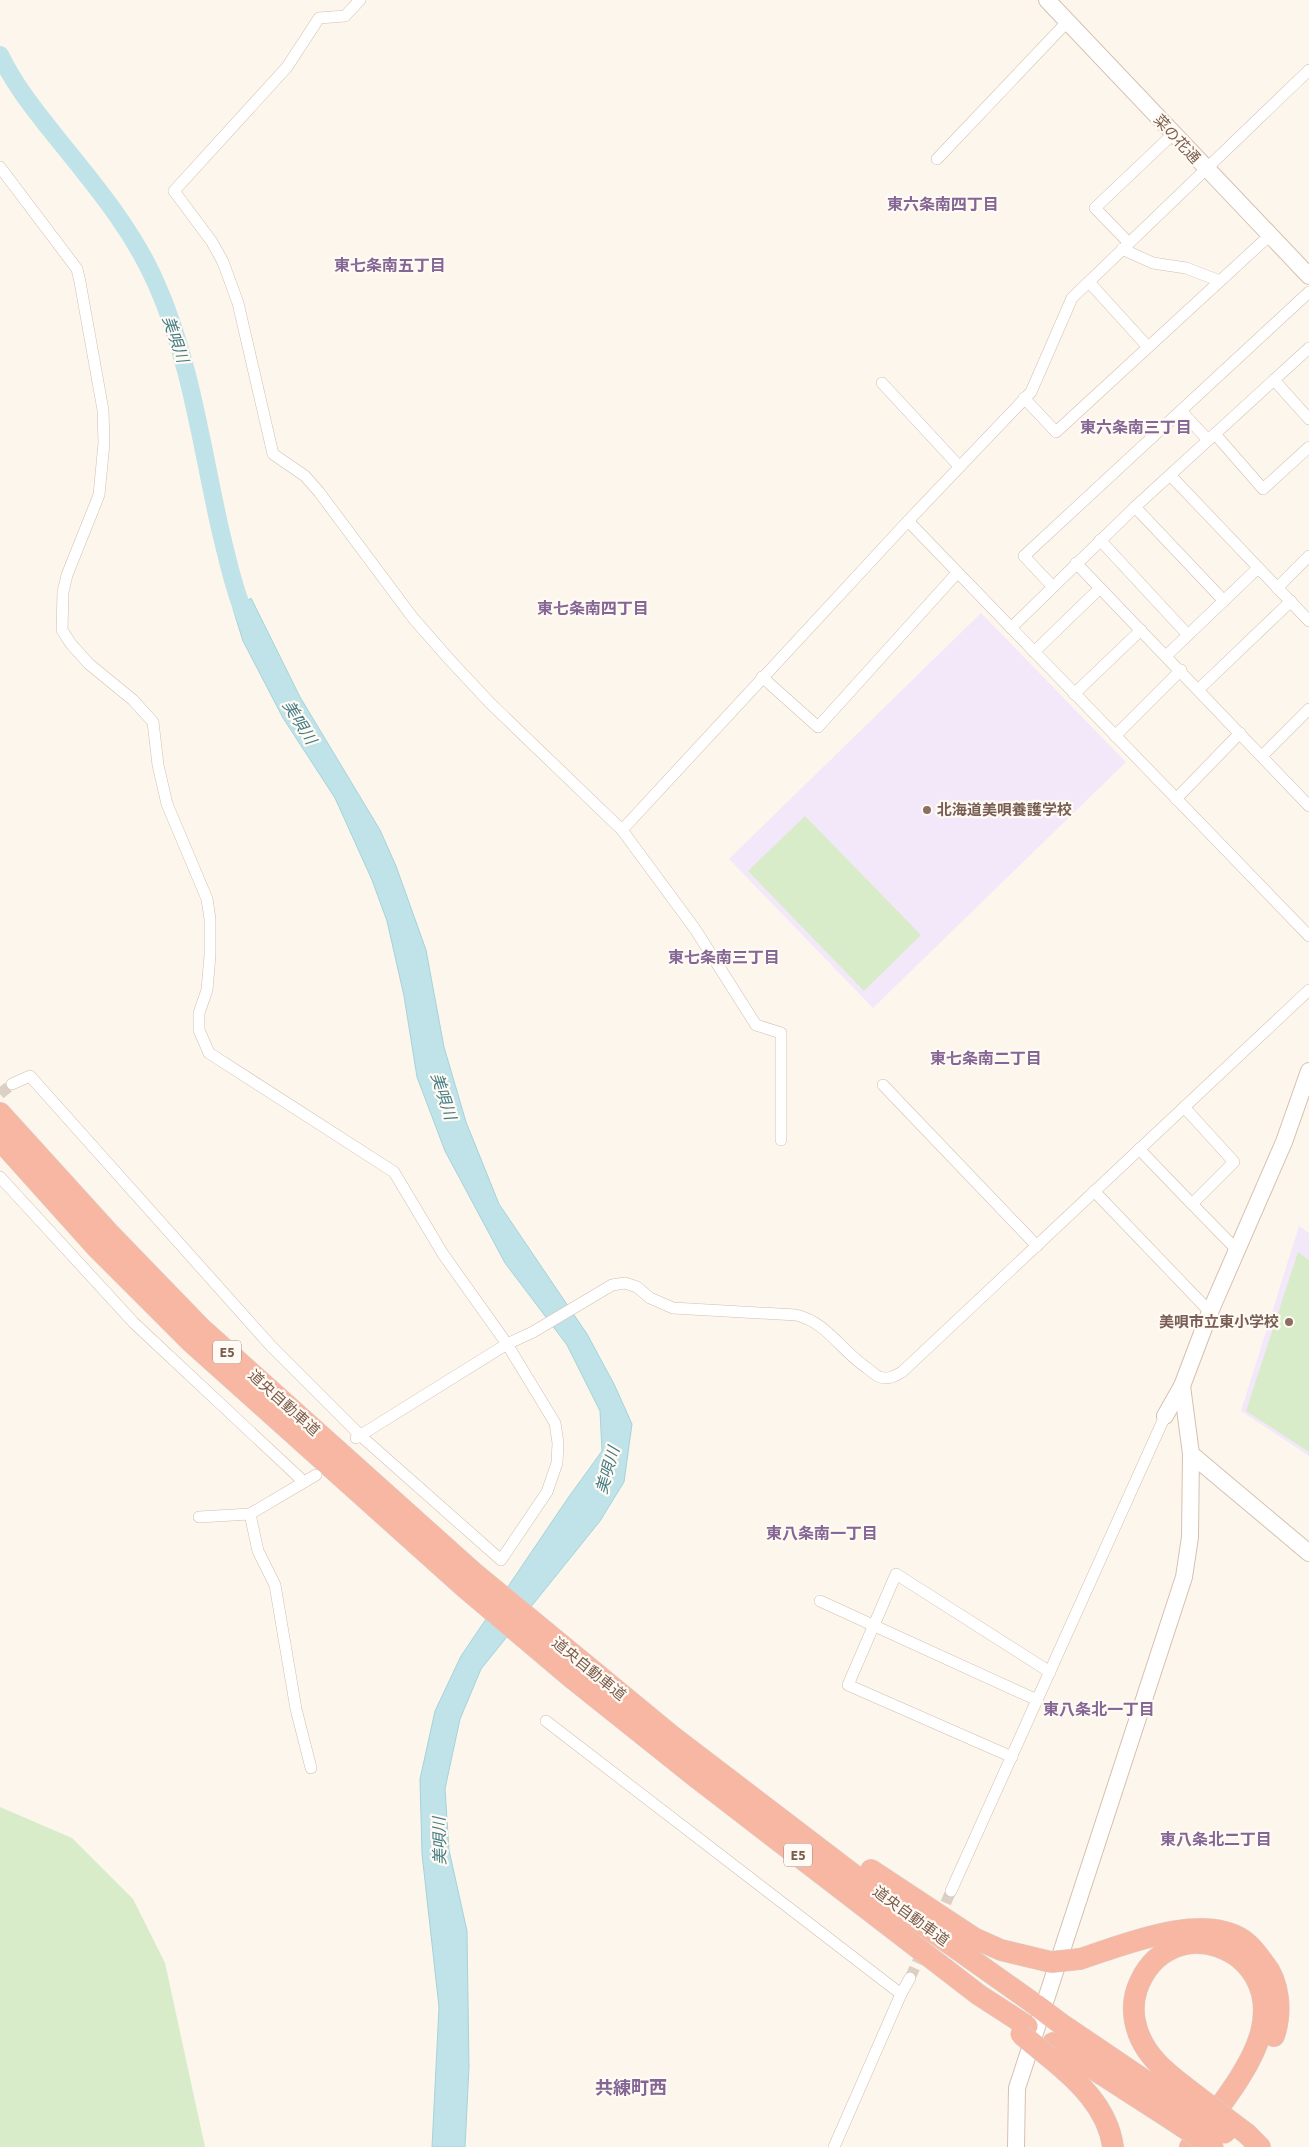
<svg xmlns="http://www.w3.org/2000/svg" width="1309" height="2147" font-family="'Source Sans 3','Noto Sans JP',sans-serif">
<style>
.education{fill:#f3e8fa}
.green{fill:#d8ecc9}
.water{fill:#bfe3e8;stroke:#a5d3da}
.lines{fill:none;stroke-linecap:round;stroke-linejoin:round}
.river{stroke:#bfe3e8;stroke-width:18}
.street-tunnel{stroke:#dcd0c4;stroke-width:11;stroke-dasharray:11 5.5;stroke-linecap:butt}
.street-casing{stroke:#d1beb0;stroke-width:12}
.secondary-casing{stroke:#d6c0b0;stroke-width:18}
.highway-casing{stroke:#dad1cd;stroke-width:22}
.street{stroke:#fff;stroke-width:11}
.secondary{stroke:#fff;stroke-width:16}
.highway{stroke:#f7b7a3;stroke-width:21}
.highway-bridge-casing{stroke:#dad1cd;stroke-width:22;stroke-linecap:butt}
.highway-bridge{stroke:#f7b7a3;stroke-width:21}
.education-dot{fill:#8d6e63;stroke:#fffaf3;stroke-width:2}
.labels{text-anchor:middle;stroke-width:4.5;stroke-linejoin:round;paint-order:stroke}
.shield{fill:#fffaf3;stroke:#a28b7f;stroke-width:1}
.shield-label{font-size:14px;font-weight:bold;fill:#7a5c4d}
.street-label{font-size:15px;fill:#7a5c4d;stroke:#fffaf3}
.education-label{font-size:15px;font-weight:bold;fill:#785e54;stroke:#fffaf3;text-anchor:start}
.neighbourhood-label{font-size:16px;font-weight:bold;fill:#846695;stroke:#fffaf3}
.water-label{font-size:16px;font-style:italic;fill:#437c86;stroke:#fffaf3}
.quarter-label{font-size:18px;font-weight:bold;fill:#846695;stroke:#fffaf3}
</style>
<rect width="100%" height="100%" fill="#fdf6ec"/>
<g class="education">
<path d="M981 613 1126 762 873 1008 729 859Z"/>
<path d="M1299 1226 1309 1233V1456L1241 1411Z"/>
</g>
<g class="green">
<path d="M805 816 921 935 864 991 748 871Z"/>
<path d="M1298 1252 1309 1260V1452L1246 1411Z"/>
<path d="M0 1807 72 1838 133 1899 165 1963 205 2147H0Z"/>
</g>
<path class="water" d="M251 598 300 697 380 830 396 866 426 950 444 1047 466 1122 499 1204 587 1334 614 1384 632 1424 624 1482 600 1521 481 1669 460 1719 445 1789 449 1850 467 1931 469 2067 465 2147H432L439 2007 422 1854 420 1779 435 1711 461 1656 568 1498 602 1451 600 1411 567 1345 505 1263 445 1151 417 1077 404 996 387 921 372 880 335 798 283 718 243 641 233 609Z"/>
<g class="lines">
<path class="river" d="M0 55C14 84 33 108 53 133 91 181 131 226 156 283 190 359 201 443 219 524 227 558 235 594 249 626"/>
<g class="street-tunnel">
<path d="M0 1094 12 1084"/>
<path d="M939 1918 951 1891"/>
<path d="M910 1978 924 1948"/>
</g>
<g class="street-casing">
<g id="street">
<path d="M360 0 345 16 319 18 287 67 174 191 212 242 223 262 238 303 273 454 305 476 319 492 413 618 449 659 490 703 622 830 695 929 756 1025 781 1033V1140"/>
<path d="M937 159 1067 22"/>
<path d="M0 167 77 269 80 282 103 410 104 443 99 495 67 575 63 592 62 630 71 644 89 664 133 700 153 722 158 765 167 804 207 899 210 919V955L207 990 199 1013V1030L209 1053 394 1172 443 1254 507 1344 555 1423 558 1443 557 1463 547 1492 501 1560 362 1437 271 1346 30 1076 12 1084"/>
<path d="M1129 243 1095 208 1173 134"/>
<path d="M1122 249 1153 263 1186 268 1220 281"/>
<path d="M1089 282 1148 347"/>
<path d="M1274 380 1309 419"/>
<path d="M882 383 959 466"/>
<path d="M1024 398 1056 432 1270 235"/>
<path d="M1181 411 1208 440"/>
<path d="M1215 434 1263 489 1309 447"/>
<path d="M1170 475 1309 621"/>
<path d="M1135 507 1224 601"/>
<path d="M908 521 1309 936"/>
<path d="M1100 540 1188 635"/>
<path d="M1076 563 1309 806"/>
<path d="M1053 587 1024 556 1309 292"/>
<path d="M1277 588 1309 556"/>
<path d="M1011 628 1135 507 1309 348"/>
<path d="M1034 652 1100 588"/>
<path d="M1166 656 1258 568"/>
<path d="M762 677 818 727 957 573"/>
<path d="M1199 689 1291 601"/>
<path d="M1074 694 1141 630"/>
<path d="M1115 736 1181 670"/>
<path d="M1262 756 1309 709"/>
<path d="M1176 799 1240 733"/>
<path d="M622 830 908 521 1031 392 1072 298 1309 70"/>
<path d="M883 1085 1037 1246"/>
<path d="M1139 1149 1192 1204 1234 1162 1184 1107"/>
<path d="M0 1177 134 1323 304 1482"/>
<path d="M1094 1191 1210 1312"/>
<path d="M1192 1204 1237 1250"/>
<path d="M356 1438 507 1344 533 1332 612 1285 625 1283 637 1287 650 1298 673 1308 796 1315C827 1322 841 1351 867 1368 871 1371 876 1376 880 1377 888 1380 895 1376 902 1372L1309 990"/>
<path d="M250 1514 258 1551 275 1585 296 1709 311 1768"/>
<path d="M199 1517 250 1514 316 1475"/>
<path d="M820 1601 1037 1700"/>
<path d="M546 1721 901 1994"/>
<path d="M1012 1757 848 1685 896 1574 1050 1672"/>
<path d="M951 1891 1165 1416"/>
<path d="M834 2147 901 1994 910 1978"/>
</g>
</g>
<g class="secondary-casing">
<g id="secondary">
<path d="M1047 0 1309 276"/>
<path d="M1165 1416 1182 1386 1210 1312 1284 1142 1309 1071"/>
<path d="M1191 1454 1309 1553"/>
<path d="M1016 2147 1017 2088 1184 1577 1190 1537 1191 1454 1182 1386"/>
</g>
</g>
<g class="highway-casing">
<g id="highway">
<path d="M0 1113 109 1233 201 1328 473 1572 672 1736 875 1891 1036 2005"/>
<path d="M0 1140 96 1247 191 1342 463 1586 573 1679 697 1778 979 1995 1027 2026"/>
<path d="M871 1870 974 1938 1001 1950 1051 1962"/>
<path d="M1080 1959C1124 1945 1201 1912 1243 1940 1252 1946 1258 1955 1264 1963 1280 1982 1282 2013 1274 2036"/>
<path d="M1060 2023 1187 2109"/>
<path d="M1053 2043 1177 2123"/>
<path d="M1049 2057C1077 2080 1108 2108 1113 2147"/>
<path d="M1247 2134 1260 2147"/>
<path d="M1190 2147C1213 2114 1251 2071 1261 2032 1283 1945 1167 1906 1137 1989 1130 2010 1135 2032 1147 2050 1160 2069 1179 2082 1197 2096"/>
</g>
</g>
<use href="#street" class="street"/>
<use href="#secondary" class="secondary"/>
<use href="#highway" class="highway"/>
<g class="highway-bridge-casing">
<g id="highway-bridge">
<path d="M1051 1962 1080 1959"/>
<path d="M1036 2005 1060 2023"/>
<path d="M1021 2034 1049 2057"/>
<path d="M1197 2096 1247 2134"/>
<path d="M1187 2109 1225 2133"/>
<path d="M1177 2123 1213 2147"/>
</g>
</g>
<use href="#highway-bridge" class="highway-bridge"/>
</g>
<g class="education-dot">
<circle cx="927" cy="810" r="5"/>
<circle cx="1289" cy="1322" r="5"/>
</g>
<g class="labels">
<g class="shield">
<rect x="213" y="1340.5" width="28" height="23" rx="4"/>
<rect x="784" y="1843.5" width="28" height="23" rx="4"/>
</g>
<g class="shield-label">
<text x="227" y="1357">E5</text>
<text x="798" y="1860">E5</text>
</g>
<g class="street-label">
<text transform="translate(1177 139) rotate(47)" y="5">菜の花通</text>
<text transform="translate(284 1403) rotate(42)" y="5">道央自動車道</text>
<text transform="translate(589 1669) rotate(39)" y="5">道央自動車道</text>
<text transform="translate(911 1916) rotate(36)" y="5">道央自動車道</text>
</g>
<g class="education-label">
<text x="937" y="815">北海道美唄養護学校</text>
<text x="1279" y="1327" text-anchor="end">美唄市立東小学校</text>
</g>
<g class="neighbourhood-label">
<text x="943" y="210">東六条南四丁目</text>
<text x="390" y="271">東七条南五丁目</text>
<text x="1136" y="433">東六条南三丁目</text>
<text x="593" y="614">東七条南四丁目</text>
<text x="724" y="963">東七条南三丁目</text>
<text x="986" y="1064">東七条南二丁目</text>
<text x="822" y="1539">東八条南一丁目</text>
<text x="1099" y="1715">東八条北一丁目</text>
<text x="1216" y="1845">東八条北二丁目</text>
</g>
<g class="water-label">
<text transform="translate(176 339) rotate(71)" y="6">美唄川</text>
<text transform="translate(300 722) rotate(58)" y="6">美唄川</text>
<text transform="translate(444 1096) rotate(72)" y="6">美唄川</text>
<text transform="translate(607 1470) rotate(-74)" y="6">美唄川</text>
<text transform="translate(439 1841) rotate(-91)" y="6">美唄川</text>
</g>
<g class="quarter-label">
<text x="631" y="2094">共練町西</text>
</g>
</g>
</svg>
